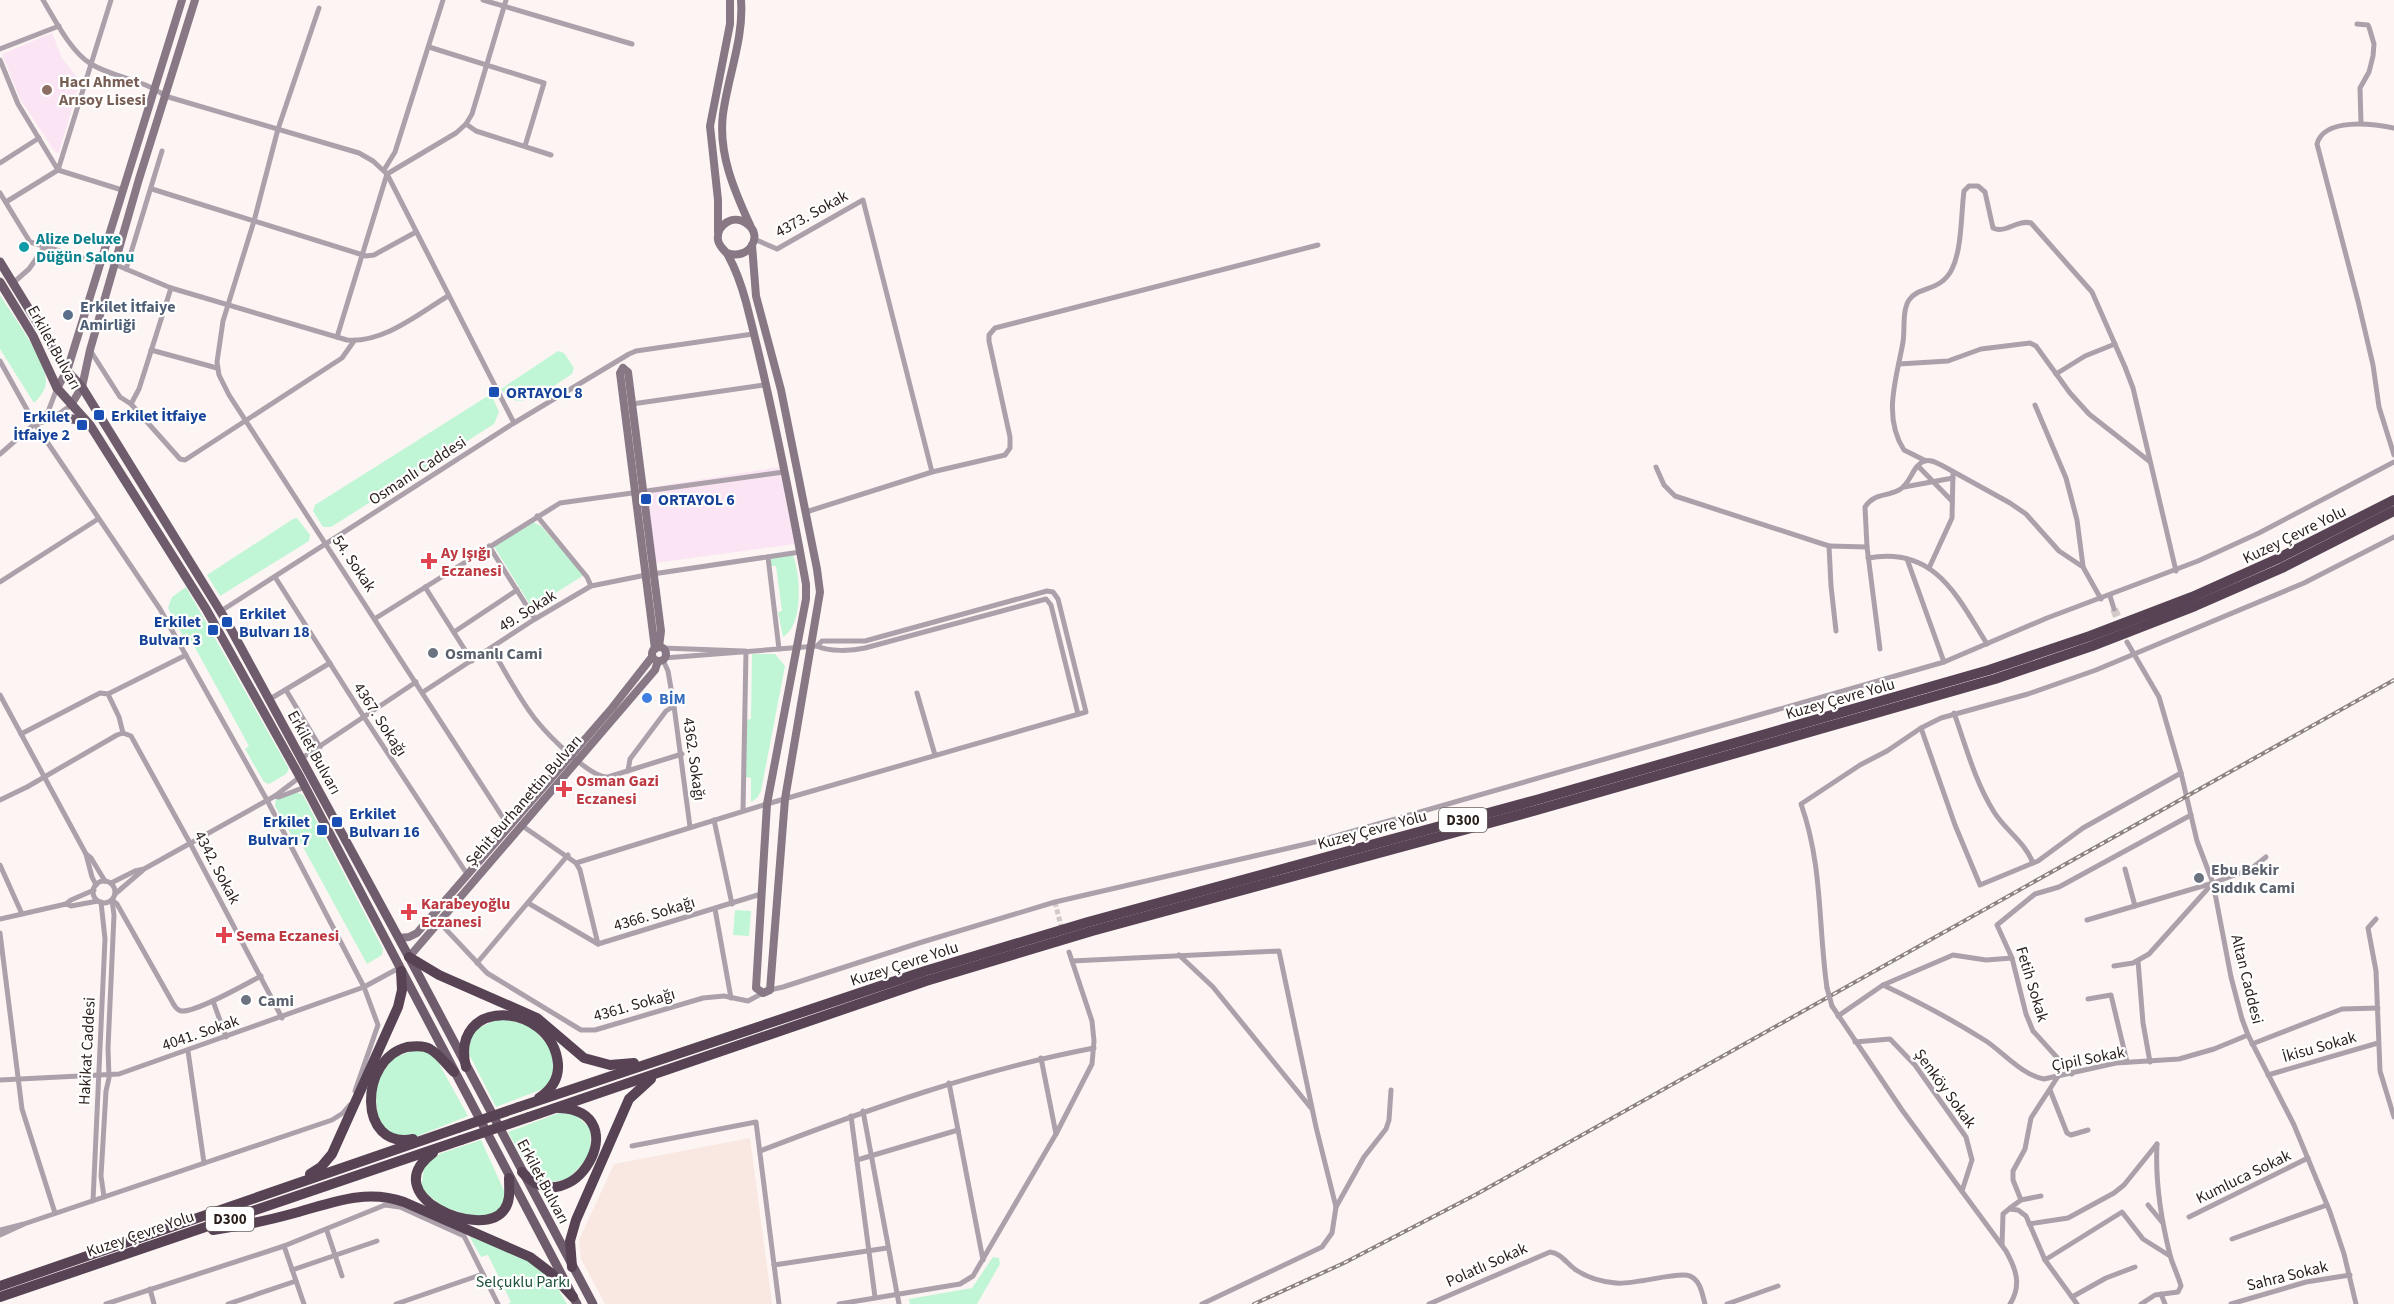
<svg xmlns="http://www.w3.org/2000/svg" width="2394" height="1304" font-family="'Source Sans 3',sans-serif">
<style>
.built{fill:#f9e8e2}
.education{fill:#fbe5f4}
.green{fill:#c0f6d5}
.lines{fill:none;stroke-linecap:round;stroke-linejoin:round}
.street-tunnel{stroke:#d2cac8;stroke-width:5;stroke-dasharray:5 2.5;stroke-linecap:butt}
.secondary-tunnel{stroke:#d2cac8;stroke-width:8;stroke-dasharray:8 4;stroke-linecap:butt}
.street{stroke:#aca1aa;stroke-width:5}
.secondary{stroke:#887885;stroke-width:8}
.primary{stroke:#6e5b6b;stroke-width:9}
.highway{stroke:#584355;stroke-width:10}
.rail-casing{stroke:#8d8380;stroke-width:4}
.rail{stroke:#fff;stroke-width:1.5;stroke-dasharray:4.5;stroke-linecap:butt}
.street-bridge{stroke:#aca1aa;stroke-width:5}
.highway-bridge{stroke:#584355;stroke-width:10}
.education-dot{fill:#8d6e63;stroke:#fff;stroke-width:2}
.culture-dot{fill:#0f9aa8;stroke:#fff;stroke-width:2}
.service-dot{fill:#5c6f8a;stroke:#fff;stroke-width:2}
.transit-dot{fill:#1a4fb4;stroke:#fff;stroke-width:2}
.health-dot{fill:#e0444e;stroke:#fff;stroke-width:2}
.worship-dot{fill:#6b7280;stroke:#fff;stroke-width:2}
.shop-dot{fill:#3f7fe0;stroke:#fff;stroke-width:2}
.labels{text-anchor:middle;stroke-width:4.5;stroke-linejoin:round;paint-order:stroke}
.shield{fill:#fff;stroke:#6a625f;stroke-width:1.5}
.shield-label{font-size:15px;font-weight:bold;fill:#2a1e1a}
.education-label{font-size:16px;font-weight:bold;fill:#785e54;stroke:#fff;text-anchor:start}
.street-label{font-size:16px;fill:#2a1e1a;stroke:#fff}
.culture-label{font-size:16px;font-weight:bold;fill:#0d838f;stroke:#fff;text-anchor:start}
.service-label{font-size:16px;font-weight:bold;fill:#4e5e75;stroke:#fff;text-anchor:start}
.transit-label{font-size:16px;font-weight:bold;fill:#164399;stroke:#fff;text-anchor:start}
.health-label{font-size:16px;font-weight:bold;fill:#be3a42;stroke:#fff;text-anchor:start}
.worship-label{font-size:16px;font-weight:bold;fill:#5b616d;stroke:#fff;text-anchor:start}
.shop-label{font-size:16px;font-weight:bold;fill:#366cbe;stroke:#fff;text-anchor:start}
.park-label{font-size:16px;fill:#1d5238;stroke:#fff}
</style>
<rect width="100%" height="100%" fill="#fcf5f3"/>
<path class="built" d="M750 1138 772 1304H605L581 1259 579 1240 614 1164Z"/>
<g class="education">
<path d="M52 33 62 58 80 81 59 153H56L20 99 2 54Z"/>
<path d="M780 467 795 544 655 563 646 488Z"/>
</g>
<g class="green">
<path d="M0 295C11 313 48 363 46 383 45 391 39 398 34 403L0 349Z"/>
<path d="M558 351 564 353 574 368 572 374C552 386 519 418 501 389Z"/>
<path d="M491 394 499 412 494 424 331 527H323L313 511 315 505Z"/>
<path d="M297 518 310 535 309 541 220 596 207 575 293 519Z"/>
<path d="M529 520 541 526 584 575 532 608 492 543Z"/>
<path d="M792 553C801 573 804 625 783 637L778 612 782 611 776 566H771L770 555Z"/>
<path d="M186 587 289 769 286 774 269 784 264 782 245 749 249 746 187 633 184 638 168 608 172 597Z"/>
<path d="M752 654H775L785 666 761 791 757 798 751 802V778L746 777V720L751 719Z"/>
<path d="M294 791 303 795 383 949 382 955 367 964 297 836 293 838 275 806 276 798Z"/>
<path d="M735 910 751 911 749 936 733 935Z"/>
<path d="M500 1018 531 1026 551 1049 554 1074 545 1088 496 1107 469 1054 468 1049 472 1031Z"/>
<path d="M414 1050 427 1052 437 1060 468 1116 415 1137 392 1135 378 1120 375 1085 391 1059Z"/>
<path d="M559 1113 576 1115 591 1129 590 1156 568 1179 546 1183 532 1175 508 1132Z"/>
<path d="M481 1140 505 1193V1201L498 1212 477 1218 443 1207 421 1189 425 1162 442 1153Z"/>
<path d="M469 1236 531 1260 555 1284 567 1304H508L511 1302 488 1255 481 1257Z"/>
<path d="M993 1257 999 1258 1000 1264 977 1304H910L909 1299 972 1288Z"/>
</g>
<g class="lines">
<path class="street-tunnel" d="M1055 902 1062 930"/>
<path class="secondary-tunnel" d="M2114 609 2122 628"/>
<g class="street">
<path d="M43 0C55 20 71 52 91 64 114 78 143 79 165 96L359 153 373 161 387 174 514 423"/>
<path d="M483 0 632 44"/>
<path d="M319 8 278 129 254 221 223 321 217 362 219 375 229 395C323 538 416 682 509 827"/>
<path d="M2357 24 2368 25 2369 27 2374 44 2373 56 2369 72 2360 88 2361 123"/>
<path d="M429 47 544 83 525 146"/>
<path d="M0 49 59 26"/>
<path d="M0 60 18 104 58 170 122 190"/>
<path d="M466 124 476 131 551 155"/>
<path d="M2394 128C2374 124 2324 117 2317 144L2358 301 2373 365 2379 407 2394 455"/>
<path d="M0 163 39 138"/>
<path d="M384 170 395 152 443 0"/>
<path d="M152 189 366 256 374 255 416 232"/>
<path d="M0 193 30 242 100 263"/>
<path d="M6 202 58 170 111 0"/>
<path d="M754 239 777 249 863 200 932 472"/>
<path d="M114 264 171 288 347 340C384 343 418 314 448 296"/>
<path d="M126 269 162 151"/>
<path d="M13 283 29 269 45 246"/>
<path d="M337 337 387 174 456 133 466 124 472 114 506 0"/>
<path d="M90 350 120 397 131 404 139 389 171 288"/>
<path d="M151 350 217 368"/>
<path d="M0 361 35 424 160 609 267 800 364 987 378 1025 355 1091"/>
<path d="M1899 364 1948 361 1981 349 2030 343 2036 346 2070 393 2089 414 2149 461"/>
<path d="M2056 374 2085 356 2115 344"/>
<path d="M131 404 180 459 185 460 342 358 354 341"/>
<path d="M632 404 764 385"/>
<path d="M2035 405 2066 478 2077 520 2083 566"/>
<path d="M36 424 52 419 71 405"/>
<path d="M0 454 48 412 57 388"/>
<path d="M1926 461 1904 450C1882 416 1897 377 1903 342 1905 329 1902 311 1909 300 1918 286 1941 292 1952 269 1962 249 1961 214 1964 191L1969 186H1978L1985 192 1993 228C2006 234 2017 219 2031 223L2092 292 2125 367 2133 388 2176 571"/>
<path d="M1918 466 1952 501"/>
<path d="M1656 467 1664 485 1675 496 1829 546 1831 586 1836 631"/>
<path d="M1904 487 1953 478"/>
<path d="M806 512 932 472 1005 455 1010 448V437L989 341V335L995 328 1318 245"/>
<path d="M537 516 587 577 591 586"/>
<path d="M489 546 535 619"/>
<path d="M1829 546 1867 547"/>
<path d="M768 557 779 649"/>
<path d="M1868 558C1935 546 1957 596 1987 644"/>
<path d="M1907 559 1944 662"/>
<path d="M1929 568 1952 518 1953 472"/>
<path d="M275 577 364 717 467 874"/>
<path d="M0 582 98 519"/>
<path d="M425 587 472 661"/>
<path d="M2110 596 2114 609"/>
<path d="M221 611 514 423 629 354 636 351 753 334"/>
<path d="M376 618 560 503 784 472"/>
<path d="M454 632 517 590"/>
<path d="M2127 642 2159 697 2181 773 2197 841 2213 883 2231 977 2242 1019 2248 1035 2294 1125 2330 1212 2344 1254 2356 1304"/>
<path d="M817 646C829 652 852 651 865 648L1046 599 1051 605 1078 714"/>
<path d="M491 648C506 672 519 699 536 720 548 735 590 778 608 777L682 754"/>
<path d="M662 648 744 651"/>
<path d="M1880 649 1867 547 1865 507C1874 493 1886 497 1899 490 1911 484 1912 466 1924 461 1931 459 1937 463 1943 466L2010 503 2026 514 2059 551 2083 567 2101 599"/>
<path d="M663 660 668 671 674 706 690 827"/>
<path d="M286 690 320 747"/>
<path d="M423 692 535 619 591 586 646 575 800 552"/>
<path d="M917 693 935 755"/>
<path d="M108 694 186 655"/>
<path d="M0 695 86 854 91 858 105 881"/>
<path d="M270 699 330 663"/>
<path d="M1954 713C1966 746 1975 782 1994 812 2006 831 2025 842 2033 863"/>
<path d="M1921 728 1955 825 1980 885 2038 861 2083 828 2181 773"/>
<path d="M21 734 100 693 108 694 119 717 123 733"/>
<path d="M302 758 416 682"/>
<path d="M628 771 630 759 666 711 674 706"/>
<path d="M275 796 279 797 305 787"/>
<path d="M0 800 27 787 117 735 123 733 131 736 190 843 282 1018"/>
<path d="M743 811 746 651"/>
<path d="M714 820 732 904"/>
<path d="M521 825 576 863 580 870 598 944"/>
<path d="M86 854 92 877 96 885"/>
<path d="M576 863 767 804 1086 712 1058 599 1053 592 1047 591 865 641H822L817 646 664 658"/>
<path d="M0 865 22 914"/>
<path d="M2125 869 2135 906"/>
<circle cx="104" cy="892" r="11"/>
<path d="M111 883 135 871 144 869 275 796 300 777"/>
<path d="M115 894 143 870"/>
<path d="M112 900 117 904 174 1005C176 1008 177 1010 181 1011 195 1013 246 984 261 976"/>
<path d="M528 903 598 944 761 894"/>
<path d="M66 904 71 900 94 890"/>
<path d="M715 909 731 998"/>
<path d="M0 919 66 904 71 906 98 901"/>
<path d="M2376 919 2368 928 2376 971 2380 1071 2394 1117"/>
<path d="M2087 920 2213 883 2251 869 2266 857"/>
<path d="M439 922 487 973 581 1030H595L703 998 724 996 748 1001 763 993"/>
<path d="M0 933 22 1109 55 1213"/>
<path d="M1179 955 1213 987 1311 1108"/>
<path d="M1072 961 1279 951 1316 1127 1336 1207 1332 1233 1322 1247 1202 1304"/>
<path d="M2138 961 2143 1023 2150 1062"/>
<path d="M477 963 568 855"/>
<path d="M2114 966 2133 963 2149 954 2212 884"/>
<path d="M1883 985C1919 1002 1953 1020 1986 1041 2004 1053 2022 1075 2044 1079L2116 1063 2179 1059 2214 1049 2248 1035"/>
<path d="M1827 988C1818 925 1823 866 1801 804L1860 765 1887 751 1921 728 1941 718 2028 694 2096 670 2304 583 2394 537"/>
<path d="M770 990 783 987 919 943 1055 902 1315 842 1944 662 2047 618 2198 561 2259 533 2394 462"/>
<path d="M2088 999 2111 995 2127 1062"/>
<path d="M213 1001 226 1037"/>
<path d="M1832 1006 1902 1110 2006 1251C2016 1269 2022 1285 2010 1304"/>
<path d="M1838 1016 1883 985 1953 955 1986 960 2012 958"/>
<path d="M1855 1042 1890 1039 1915 1065 1966 1137 1972 1160 1962 1191"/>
<path d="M2252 1044 2342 1009 2378 1008"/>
<path d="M188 1051 204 1163"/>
<path d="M1041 1058 1056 1134"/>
<path d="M2072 1074 2033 1031 2026 1014 2012 958 1997 925 2035 894 2059 887 2191 815"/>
<path d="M2268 1075 2378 1043"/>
<path d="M0 1080 119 1074 364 987 399 968"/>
<path d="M949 1083 983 1260"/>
<path d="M2050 1090 2067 1133 2071 1135 2088 1130"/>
<path d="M863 1111 899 1304"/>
<path d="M851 1116 875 1297"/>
<path d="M632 1146 756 1122 779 1304"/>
<path d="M760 1151C869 1109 978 1070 1094 1048"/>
<path d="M857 1160 958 1130"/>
<path d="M104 1197 101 1176 106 1091 109 1078 108 1048 114 915 112 900"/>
<path d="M2021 1200 2013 1180V1171L2025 1149 2031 1118 2057 1078"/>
<path d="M93 1201 105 939 101 902"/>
<path d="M2148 1205 2162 1222"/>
<path d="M1336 1207 1364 1157 1386 1129 1389 1120 1391 1090"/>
<path d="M2010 1208 2021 1200 2041 1196"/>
<path d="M2189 1217 2308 1158"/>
<path d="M2029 1224 2068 1218 2114 1193 2124 1185 2157 1144"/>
<path d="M0 1230 24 1224 332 1120 343 1113 350 1105"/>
<path d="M327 1231 342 1276"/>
<path d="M0 1235 22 1225"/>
<path d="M2232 1239 2327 1205"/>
<path d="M2002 1245 2003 1214 2009 1209 2018 1210 2026 1216 2045 1260 2077 1304"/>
<path d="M284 1246 304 1304"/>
<path d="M2045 1260 2122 1212 2143 1239 2170 1256"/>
<path d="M774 1265 887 1248"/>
<path d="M292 1270 377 1241"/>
<path d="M150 1289 154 1304"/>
<path d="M2161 1294 2165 1304"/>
<path d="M2072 1297 2106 1278 2135 1267"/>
<path d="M106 1304 284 1246 385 1205 400 1207 464 1236 498 1304"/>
<path d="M228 1304 296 1281"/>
<path d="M396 1304 483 1274"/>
<path d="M839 1304 960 1284 973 1276 1056 1134 1092 1064 1094 1041 1092 1021 1069 952"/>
<path d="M1429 1304 1550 1252C1561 1253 1567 1264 1576 1270 1588 1278 1602 1282 1616 1283 1635 1285 1679 1271 1690 1276 1701 1281 1702 1294 1705 1304"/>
<path d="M1727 1304 1778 1286"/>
<path d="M2141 1304 2155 1295 2178 1292 2181 1286C2178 1275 2173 1266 2170 1255 2161 1219 2155 1181 2157 1144"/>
<path d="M2231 1304 2306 1282 2350 1275"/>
</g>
<g class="secondary">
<path d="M741 0C744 38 728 76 723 114 718 153 734 190 750 225"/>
<path d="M718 231V200L710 126 730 24V0"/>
<path d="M727 253C749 261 765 235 746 223 733 214 716 225 718 240 719 247 725 250 728 255 735 268 742 287 746 302 770 395 789 490 806 584V599L767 804 756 988 763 993 770 990 785 799 820 592 817 569 781 390 756 296 752 245"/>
<path d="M623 368 628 372 661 631 659 647"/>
<path d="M623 368 620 373 655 649"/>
<path d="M57 388 67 371 182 0"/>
<path d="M71 405 82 387 90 350 139 179 195 0"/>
<circle cx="659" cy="654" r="7"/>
<path d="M399 938 409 937 417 933 612 708 652 657"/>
<path d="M409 957 655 670 658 661"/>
</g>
<g class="primary">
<path d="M0 262 67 371 82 387 227 622 409 957 593 1304"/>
<path d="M0 282 33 336 57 388 90 425 206 609 300 777 577 1304"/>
<path d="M52 419 66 418 85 421"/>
</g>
<g class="highway">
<path d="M409 957 439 975 537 1018 584 1058 610 1065 634 1063"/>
<path d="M466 1067C449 996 552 1001 558 1064 559 1080 551 1090 539 1098"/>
<path d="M519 1107 925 971 1088 922 1536 800 1989 670 2090 636 2192 597 2277 559 2394 500"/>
<path d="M529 1117 926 981 1092 931 1537 810 1995 679 2092 646 2195 606 2282 568 2394 511"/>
<path d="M413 1139C357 1150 359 1059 407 1047 414 1046 424 1045 430 1049 439 1054 447 1065 454 1072"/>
<path d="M433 1153C375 1195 481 1241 504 1210 511 1201 509 1189 509 1178"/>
<path d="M522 1172C572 1228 639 1111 559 1108"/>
<path d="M310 1174 321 1167 332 1154 398 1007 402 990 401 971"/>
<path d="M213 1230C239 1226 266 1221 291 1214 329 1204 364 1188 404 1202L530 1257 551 1273 573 1297"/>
<path d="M572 1267 570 1241 576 1220 629 1099 651 1079"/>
<path d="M0 1286 458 1128"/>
<path d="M0 1297 461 1140"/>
</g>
<g class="rail-casing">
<path id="rail" d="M1254 1304 1344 1263 1475 1195 2394 680"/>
</g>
<use href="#rail" class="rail"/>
<path class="street-bridge" d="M1827 988 1832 1006"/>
<g class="highway-bridge">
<path d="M458 1128 519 1107"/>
<path d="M461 1140 529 1117"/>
</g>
</g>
<circle class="education-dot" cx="47" cy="90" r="6"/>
<circle class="culture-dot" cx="24" cy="247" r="6"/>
<circle class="service-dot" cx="68" cy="315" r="6"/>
<g class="transit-dot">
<rect x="488" y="386" width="12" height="12" rx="3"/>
<rect x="93" y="409" width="12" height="12" rx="3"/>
<rect x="76" y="419" width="12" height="12" rx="3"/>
<rect x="640" y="493" width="12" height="12" rx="3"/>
<rect x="221" y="616" width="12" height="12" rx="3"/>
<rect x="207" y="624" width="12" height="12" rx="3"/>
<rect x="331" y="816" width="12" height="12" rx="3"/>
<rect x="316" y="824" width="12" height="12" rx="3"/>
</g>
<g class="health-dot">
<path d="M426 552h6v6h6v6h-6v6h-6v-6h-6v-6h6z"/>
<path d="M561 780h6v6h6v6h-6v6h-6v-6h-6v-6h6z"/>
<path d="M406 903h6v6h6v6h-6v6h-6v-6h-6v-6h6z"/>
<path d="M221 926h6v6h6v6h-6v6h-6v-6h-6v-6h6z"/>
</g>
<g class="worship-dot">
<circle cx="433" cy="653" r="6"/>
<circle cx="2199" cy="878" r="6"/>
<circle cx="246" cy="1000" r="6"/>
</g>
<circle class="shop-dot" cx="647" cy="698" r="6"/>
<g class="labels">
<g class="shield">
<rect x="1439" y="808" width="48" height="24" rx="4.5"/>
<rect x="206" y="1207" width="48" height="24" rx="4.5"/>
</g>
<g class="shield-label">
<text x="1463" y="825">D300</text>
<text x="230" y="1224">D300</text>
</g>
<g class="education-label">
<text x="59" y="87">Hacı Ahmet<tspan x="59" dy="18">Arısoy Lisesi</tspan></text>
</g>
<g class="street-label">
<text transform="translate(811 213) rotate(-29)" y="6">4373. Sokak</text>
<text transform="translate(55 347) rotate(61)" y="6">Erkilet Bulvarı</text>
<text transform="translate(417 470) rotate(-33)" y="6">Osmanlı Caddesi</text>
<text transform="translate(2294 534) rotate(-26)" y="6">Kuzey Çevre Yolu</text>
<text transform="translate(355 563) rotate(56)" y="6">54. Sokak</text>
<text transform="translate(527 610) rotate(-32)" y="6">49. Sokak</text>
<text transform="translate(1840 698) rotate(-16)" y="6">Kuzey Çevre Yolu</text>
<text transform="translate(381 719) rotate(57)" y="6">4367. Sokağı</text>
<text transform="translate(315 752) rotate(61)" y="6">Erkilet Bulvarı</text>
<text transform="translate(695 759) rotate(82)" y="6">4362. Sokağı</text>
<text transform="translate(523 800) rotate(-49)" y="6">Şehit Burhanettin Bulvarı</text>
<text transform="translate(1372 829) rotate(-15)" y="6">Kuzey Çevre Yolu</text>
<text transform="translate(218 867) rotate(62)" y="6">4342. Sokak</text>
<text transform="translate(654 913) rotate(-17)" y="6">4366. Sokağı</text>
<text transform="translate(904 963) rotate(-18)" y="6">Kuzey Çevre Yolu</text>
<text transform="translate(2248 979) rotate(76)" y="6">Altan Caddesi</text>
<text transform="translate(2033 984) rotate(73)" y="6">Fetih Sokak</text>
<text transform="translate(634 1004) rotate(-16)" y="6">4361. Sokağı</text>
<text transform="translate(200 1032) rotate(-19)" y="6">4041. Sokak</text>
<text transform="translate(2319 1046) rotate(-16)" y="6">İkisu Sokak</text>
<text transform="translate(86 1051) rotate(-87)" y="6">Hakikat Caddesi</text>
<text transform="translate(2088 1058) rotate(-11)" y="6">Çipil Sokak</text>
<text transform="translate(1946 1088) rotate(54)" y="6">Şenköy Sokak</text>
<text transform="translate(2243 1176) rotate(-26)" y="6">Kumluca Sokak</text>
<text transform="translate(544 1181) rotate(62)" y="6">Erkilet Bulvarı</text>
<text transform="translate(140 1233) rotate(-19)" y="6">Kuzey Çevre Yolu</text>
<text transform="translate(1486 1264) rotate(-24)" y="6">Polatlı Sokak</text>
<text transform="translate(2287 1275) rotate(-14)" y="6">Sahra Sokak</text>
</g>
<g class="culture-label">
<text x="36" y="244">Alize Deluxe<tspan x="36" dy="18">Düğün Salonu</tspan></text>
</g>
<g class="service-label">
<text x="80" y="312">Erkilet İtfaiye<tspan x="80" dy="18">Amirliği</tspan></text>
</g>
<g class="transit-label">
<text x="506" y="398">ORTAYOL 8</text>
<text x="111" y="421">Erkilet İtfaiye</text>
<text x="70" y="422" text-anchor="end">Erkilet<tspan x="70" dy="18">İtfaiye 2</tspan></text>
<text x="658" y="505">ORTAYOL 6</text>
<text x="239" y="619">Erkilet<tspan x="239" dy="18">Bulvarı 18</tspan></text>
<text x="201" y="627" text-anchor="end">Erkilet<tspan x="201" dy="18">Bulvarı 3</tspan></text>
<text x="349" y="819">Erkilet<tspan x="349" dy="18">Bulvarı 16</tspan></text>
<text x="310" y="827" text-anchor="end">Erkilet<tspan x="310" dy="18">Bulvarı 7</tspan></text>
</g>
<g class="health-label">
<text x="441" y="558">Ay Işığı<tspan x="441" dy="18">Eczanesi</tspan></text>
<text x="576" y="786">Osman Gazi<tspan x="576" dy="18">Eczanesi</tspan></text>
<text x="421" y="909">Karabeyoğlu<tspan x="421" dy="18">Eczanesi</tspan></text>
<text x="236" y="941">Sema Eczanesi</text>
</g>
<g class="worship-label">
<text x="445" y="659">Osmanlı Cami</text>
<text x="2211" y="875">Ebu Bekir<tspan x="2211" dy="18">Sıddık Cami</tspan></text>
<text x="258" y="1006">Cami</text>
</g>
<g class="shop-label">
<text x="659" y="704">BİM</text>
</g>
<g class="park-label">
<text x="523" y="1287">Selçuklu Parkı</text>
</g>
</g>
</svg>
